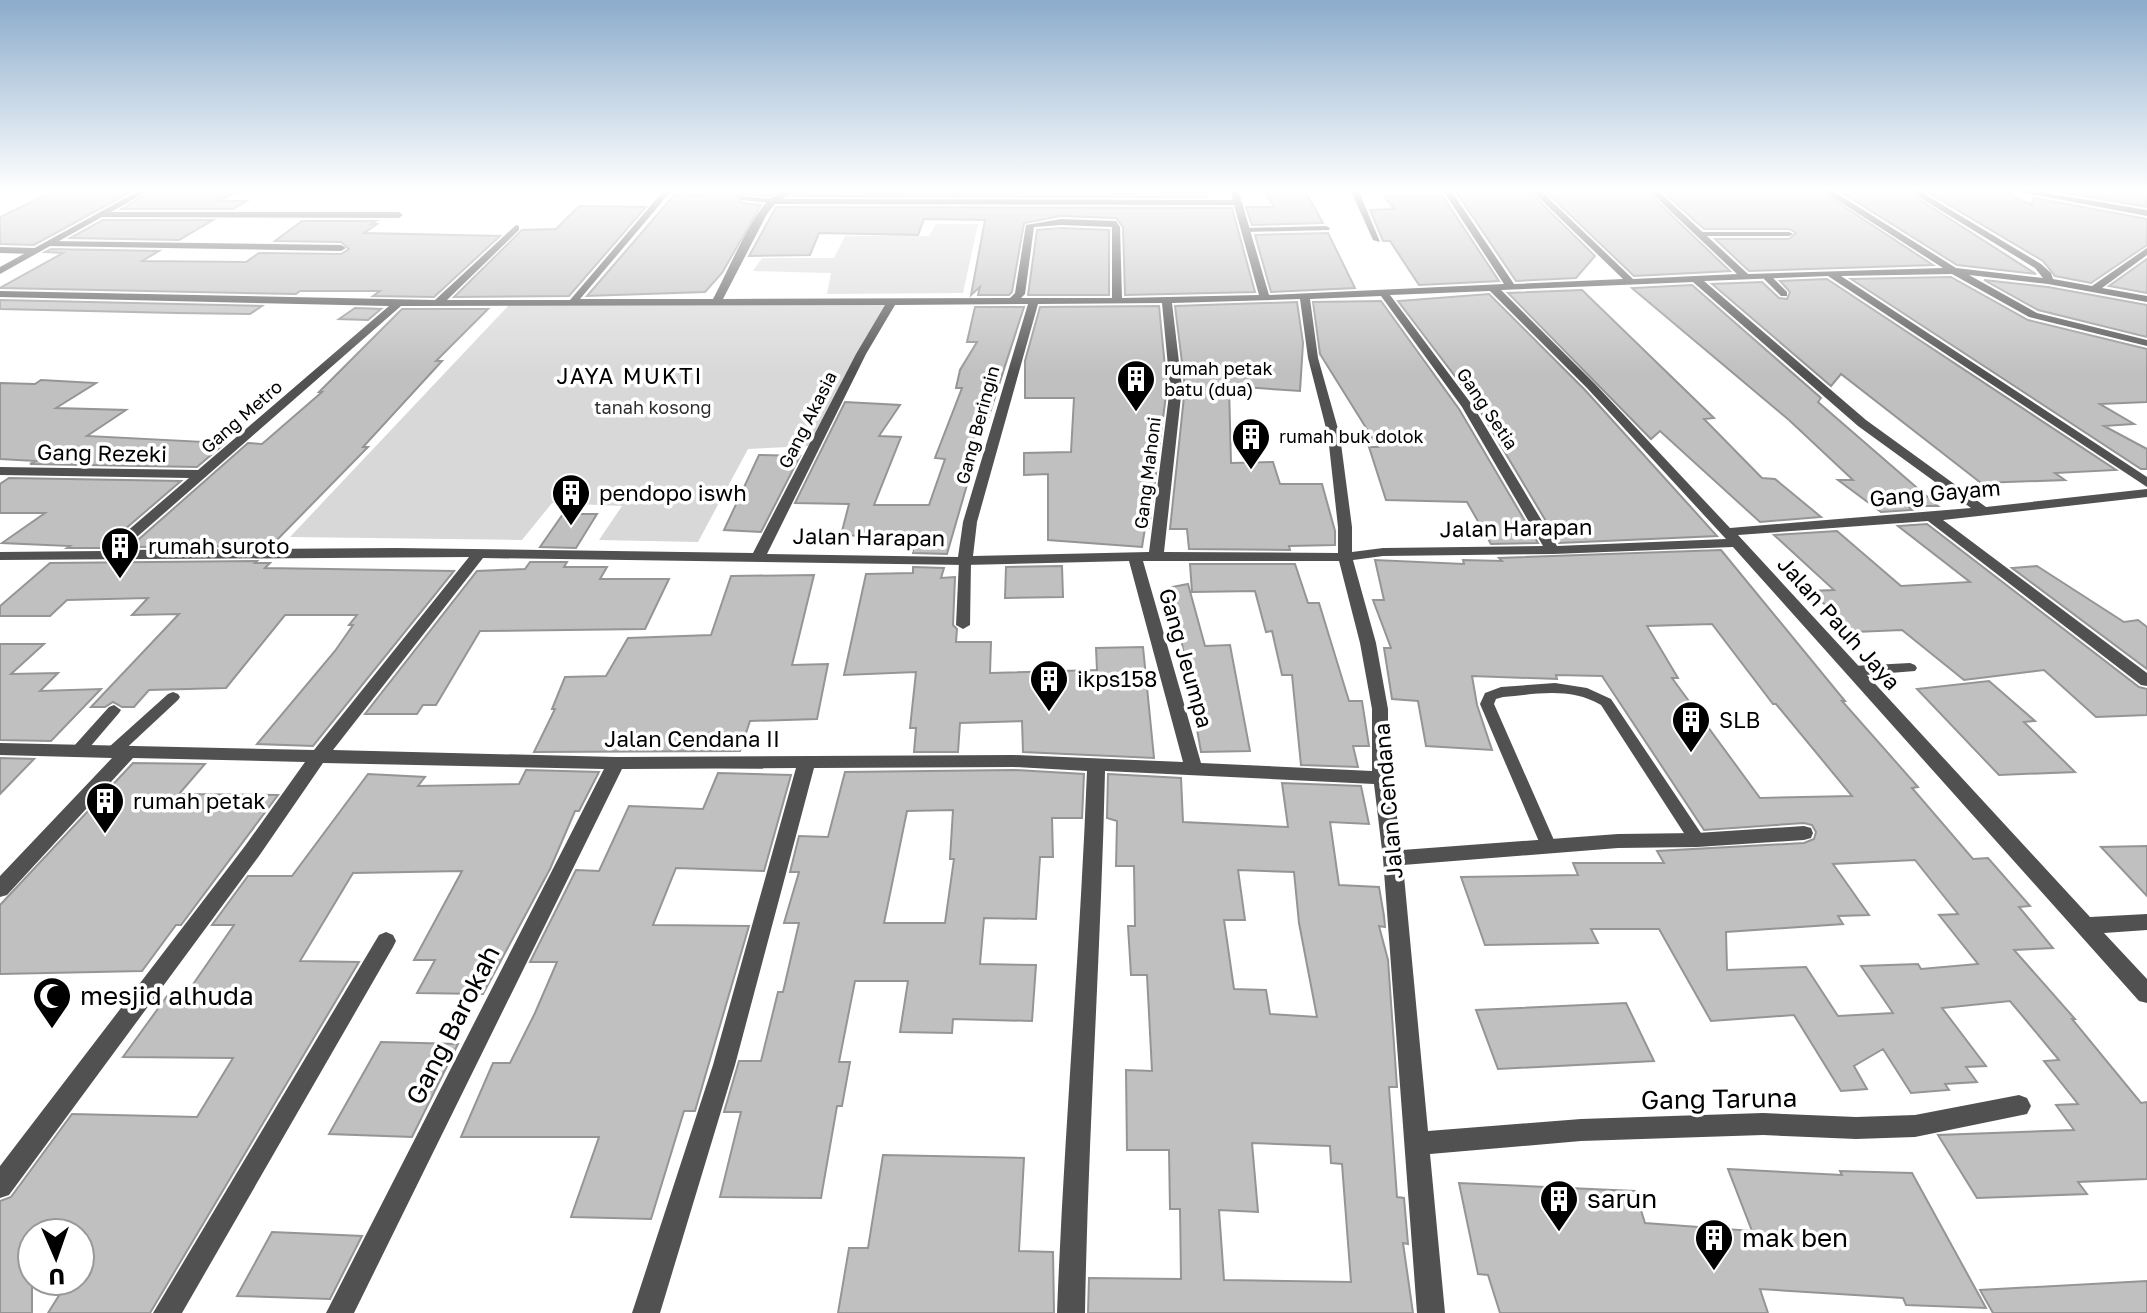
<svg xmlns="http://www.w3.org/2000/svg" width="2147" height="1313" font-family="'Golos Text',sans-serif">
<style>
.green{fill:#d8d8d8}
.building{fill:#c0c0c0;stroke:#959595;stroke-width:2;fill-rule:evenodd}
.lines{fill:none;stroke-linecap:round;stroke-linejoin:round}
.service{fill:#515151;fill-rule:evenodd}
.minor{fill:#515151;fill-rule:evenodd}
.tertiary{fill:#515151;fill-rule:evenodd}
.labels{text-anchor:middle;stroke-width:7;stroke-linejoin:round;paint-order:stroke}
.far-poi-label{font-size:18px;fill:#000;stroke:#fff;text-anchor:start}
.far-park-label{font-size:18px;fill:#2f2f2f;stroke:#fff}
.far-street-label{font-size:18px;fill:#000;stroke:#fff}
.far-quarter-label{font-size:22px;letter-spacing:2px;fill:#000;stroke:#fff}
.street-label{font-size:22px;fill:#000;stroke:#fff}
.poi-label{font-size:22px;fill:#000;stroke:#fff;text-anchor:start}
.near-poi-label{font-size:26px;fill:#000;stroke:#fff;text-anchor:start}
.near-street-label{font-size:26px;fill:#000;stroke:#fff}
</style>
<rect width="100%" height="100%" fill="#fff"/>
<g class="green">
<path d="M936 224H978L963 293 827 294 831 273 753 271 762 258H834L845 236H929Z"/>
<path d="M887 303 810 446 748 449 698 542 599 540 622 506 552 503 522 540 290 537 509 305Z"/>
</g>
<g class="building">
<path d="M58 189H136L34 245 0 244V217Z"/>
<path d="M155 189H242L218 201H247L233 209H122Z"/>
<path d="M710 189H782L770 196 737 194 742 203 761 205 722 273 705 292 587 296 675 194 706 195Z"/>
<path d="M801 189H1205L1207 197 793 196Z"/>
<path d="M1263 189H1304L1323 223 1252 225 1246 207H1274Z"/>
<path d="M1454 189H1527L1595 256 1576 278 1516 281Z"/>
<path d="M1543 189H1644L1730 271 1634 276Z"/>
<path d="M1660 189H1817L1933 265 1749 271 1715 239H1789L1796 233 1789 229H1704Z"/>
<path d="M1836 189H1903L2036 274 1957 265Z"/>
<path d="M1922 189H2001L2031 205 2034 198 2147 219V245L2091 283 2055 276 2043 261Z"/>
<path d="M2041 189H2147V207Z"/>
<path d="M1442 195 1499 281 1419 285 1390 241H1383L1370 210 1394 209 1384 196Z"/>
<path d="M579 206 646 207 569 296 454 297 522 230 556 229Z"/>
<path d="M776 207 1232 208 1255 292 1125 295 1123 227 1116 218 1061 216 1024 223 1012 292 1009 295H978L980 287 971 295 985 220 924 219 918 235 819 233 810 255 749 256Z"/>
<path d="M103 220H213L179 240 70 238Z"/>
<path d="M302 221H376L371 224H377L364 233 500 236 434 297 373 296 380 291H300L296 294 0 288 63 253 45 252 51 249 159 251 142 261 246 262 259 253 341 254 349 249 341 242 275 241Z"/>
<path d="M1061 228 1109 230V295H1028L1037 230Z"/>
<path d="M1328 233 1355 288 1271 292 1255 235Z"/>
<path d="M2147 259V293L2109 286Z"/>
<path d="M1951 277 2028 320 2147 349V402L2100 404 2134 424 2104 426 2147 449V469H2141L1851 279Z"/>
<path d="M1827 279 2116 470 2055 473 2065 480 1981 483 1841 374 1831 386 1712 284 1762 282 1779 298 1787 299 1790 292 1780 281Z"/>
<path d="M1984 280 2048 287 2147 305V337L2038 310Z"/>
<path d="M1692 285 1821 398 1818 402 1938 506H1908L1912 510 1881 512 1838 480H1853L1789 420 1632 288Z"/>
<path d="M1582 290 1714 418 1704 419 1762 478 1775 479 1821 517 1760 522 1660 431 1651 439 1508 293Z"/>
<path d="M1489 294 1585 390 1717 536 1559 543 1476 404 1398 301Z"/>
<path d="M0 300 262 306 250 314 177 313 0 309Z"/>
<path d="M1381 301 1459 409 1538 543 1491 544 1467 502 1386 500 1369 447H1378L1320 354 1313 302Z"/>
<path d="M1297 302 1303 343 1300 391 1229 386 1231 463 1273 462 1280 484H1322L1335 531V545L1289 546 1290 550 1189 549 1187 529H1170L1185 387 1175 306Z"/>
<path d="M1159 306 1167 387 1149 528H1145L1142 547 1048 540V474L1024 475V453L1071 452 1074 398H1025V361L1040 307Z"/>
<path d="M975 307H1024L986 425 975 424 971 471 947 554 913 553V538L841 535 849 504 795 503 845 402 900 405 879 436 901 437 874 505H929L945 459 935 458 962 388H956L960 370 977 342H967Z"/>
<path d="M355 308 381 309 368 320 339 319Z"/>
<path d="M402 309H488L436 361H442L363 447H368L271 546 130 547 248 443 262 444 322 392H319Z"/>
<path d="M41 380 96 383 56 408 126 410 87 436 225 443 197 467 30 464 36 461 0 459V383L35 384Z"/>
<path d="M759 455 800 456 761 532 724 530Z"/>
<path d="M9 478 181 481 103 548H67L70 546 2 543 45 513H0V484Z"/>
<path d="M563 514H597L576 548 540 547Z"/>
<path d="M1927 524 2139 687 2147 689V715L2096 717 2044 670 1964 680 1902 630 1855 632 1810 591 1834 590 1774 535 1837 531 1901 586 1970 582 1898 526Z"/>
<path d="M1721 550 1845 701H1842L1918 787 1912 788 1973 859 1988 858 2030 906 2019 907 2053 948 2014 950 2075 1019H2072L2141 1103 2147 1102V1179L2078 1182 2087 1194 1977 1198 1938 1135 2074 1130 2056 1105 2078 1104 2044 1061 2059 1060 2010 1001 1942 1008 1986 1066 1966 1067 1977 1082 1945 1084 1949 1090 1911 1093 1883 1049 1854 1066 1867 1089 1841 1091 1794 1015 1711 1021 1659 929H1591L1598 943 1485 945 1461 877 1578 875 1573 863H1664L1657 851 1804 843 1814 839 1816 832 1812 825 1804 823 1704 830 1602 676 1556 675 1557 679 1472 676 1477 705 1492 750 1426 746 1418 701 1392 699 1384 648H1391L1373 600H1384L1375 560 1464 564 1463 560 1502 561 1499 558ZM1712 624 1773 704H1776L1852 796 1760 798 1672 678H1678L1647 626ZM1915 860 1958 914 1939 915 1978 964 1921 969 1918 964 1861 966 1893 1013 1838 1016 1806 967 1727 970 1726 932 1843 924 1838 916 1869 915 1833 864Z"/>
<path d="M257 561 255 563H270L265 568 454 571 313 746 257 744 335 651 353 625H349L357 615H285L226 688 149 690 134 707H122L113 702 105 707H91L179 614 132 615 148 598 67 600 50 616H0V606L50 563Z"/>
<path d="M530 562H567L564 567H607L600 579H669L645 629 480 631 436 705H423L417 714H365L477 571 525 569Z"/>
<path d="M1190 564H1295L1308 603H1319L1349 701H1362L1369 746H1353L1358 767 1301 765 1292 675H1282L1272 631 1266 632 1255 591 1192 592Z"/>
<path d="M1062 566 1063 597 1005 598 1006 567Z"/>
<path d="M2037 566 2124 622 2138 620 2147 627V669L2012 568Z"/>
<path d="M913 567 944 568 941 578 955 577 953 625 957 629 956 642H991L990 673 1097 670 1096 648 1143 647 1154 758 1023 752 1022 721 960 723 958 752H914L916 728H910L916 672 844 675 866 574 913 573Z"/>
<path d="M814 575 792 665 828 664 817 719 750 721 740 751 534 752 555 709H552L565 677 606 676 628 638 711 635 731 576Z"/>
<path d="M1188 584 1205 646 1230 645 1250 751 1201 752 1172 587Z"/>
<path d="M0 644H44L11 674 58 673 40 691 101 689 51 741 0 740Z"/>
<path d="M1989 681 2035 721 2024 722 2075 772 1999 775 1917 689Z"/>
<path d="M0 758 34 759 0 794Z"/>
<path d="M133 763 205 764 179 794 278 795 181 925H176L142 971 0 974V905Z"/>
<path d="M526 770 599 772 579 811H575L550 869 483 994 417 993 435 960H414L462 871 353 873 300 961 359 962 150 1313H48L68 1281H80V1233H32V1313H0V1201L11 1197 72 1114 197 1117 233 1058 123 1057 170 992 187 993 234 925H212L248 876H292L368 774 425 777 418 786 519 784Z"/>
<path d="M1014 770 1084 774 1082 818H1052L1053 857H1040L1036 919 984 918 980 964 1036 965 1032 1021 953 1019 952 1033 900 1032 908 981H855L839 1062H850L842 1106H837L821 1198 720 1197 741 1112H724L739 1061H761L778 992H783L799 923H784L799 872H790L799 836 828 837 845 772ZM953 810 950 859H954L945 923H884L907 811Z"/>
<path d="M718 773 791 775 764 871 676 868 653 925 749 926 695 1111H684L651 1219 571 1217 599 1137H461L493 1063H510L535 1013 557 962H530L576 870 599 871 629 806 703 809Z"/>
<path d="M1108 774 1181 778 1183 822 1288 827 1282 783 1361 786 1369 824 1330 822 1339 885 1379 887 1384 916 1385 927 1379 926 1388 960 1397 1087H1389L1397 1197 1404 1198 1408 1244 1403 1243 1413 1313H1088L1089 1278 1181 1279 1180 1209H1170L1169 1150H1127L1126 1070 1152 1071 1147 975H1131L1128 926H1135L1134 866H1116L1117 821 1107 818ZM1238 870 1294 872 1299 923 1317 1017 1270 1014 1266 990 1234 989 1224 920H1245ZM1252 1143 1330 1146 1331 1163 1342 1164 1351 1282 1224 1280 1219 1210 1258 1212Z"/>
<path d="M2147 846V896L2101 847Z"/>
<path d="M1626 1003 1654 1061 1498 1069 1476 1010Z"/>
<path d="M381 1042 458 1044 412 1137 329 1134Z"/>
<path d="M883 1155 1024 1158 1019 1251 1053 1252 1054 1313H838L849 1248H868Z"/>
<path d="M1728 1169 1842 1175 1840 1171 1912 1173 1986 1308 1906 1305 1903 1298 1760 1289 1768 1313H1500L1488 1275 1478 1274 1459 1183 1635 1191 1645 1223 1752 1231Z"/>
<path d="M272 1232 362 1236 330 1299 237 1296Z"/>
<path d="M2147 1281V1313H1993L1980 1290Z"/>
</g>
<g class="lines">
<g class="service">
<path d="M739 196 773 199 777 201 773 203 742 200Z"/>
<path d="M1326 226 1330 228 1329 230 1246 232 1242 230 1246 228Z"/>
<path d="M1697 232H1789L1793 234 1789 236H1700L1696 234Z"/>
<path d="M1764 275H1770L1787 292V296H1781L1764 279Z"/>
<path d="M965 557 971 561 970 625 963 629 956 625 959 561Z"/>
<path d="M1910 663 1915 665 1917 668 1915 671 1853 676 1846 671 1853 666Z"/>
<path d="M1555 683 1587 688 1611 699 1703 836 1705 840 1703 844 1697 846 1691 844 1601 705C1570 687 1537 694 1503 697L1496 699 1494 704 1557 847 1555 851 1549 853 1543 851 1480 704 1485 693 1501 687Z"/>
<path d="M173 692 178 694 180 697 178 700 119 755H109L106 751 109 747 168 694Z"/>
<path d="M114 705 121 710 119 713 84 754H74L71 750 74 746 109 707Z"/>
</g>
<g class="minor">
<path d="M665 189H673L580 299H713C726 275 751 216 769 200 777 193 788 189 798 189L783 199 1233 200 1230 189H1238L1269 295 1504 284 1442 189H1450L1514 284 1623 279 1530 189H1539L1633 279 1737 274 1647 189H1656L1748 274 1943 268 1820 189H1830L1956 268 2043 278 2035 268 1906 189H1916L2041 264 2051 273 2053 279 2092 286 2147 248V255L2102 288 2147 296V302L2048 284 1969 275 2037 313 2147 340V346L2029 317 1952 274 1841 276 2147 477V487L1828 276 1704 281 1866 420 1986 507 2147 489V497L1943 520 2147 673V686L2141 685 1928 521 1738 535 2090 917 2147 914V930L2104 933 2147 979V1003L2139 1001 1733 547 1553 554 1383 556 1353 560 1376 643 1388 709V758L1402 850 1618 834 1697 833 1804 826 1811 828 1813 833 1811 838 1804 840 1697 847 1618 848 1403 865 1428 1131 1581 1119 1763 1113 1856 1117 1915 1115 2019 1095 2027 1098 2031 1106 2027 1114 1915 1137 1856 1139 1763 1135 1581 1141 1430 1154 1445 1313H1417L1383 858 1374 784 1105 771C1101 952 1088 1132 1085 1313H1057C1064 1132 1080 952 1087 771L1014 767 814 768 735 1065 660 1313H632L713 1065 796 768 622 769 354 1313H326L604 769 323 763 259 856 9 1195 0 1198V1166L245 846 305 762 133 758 7 895 0 897V876L112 758 0 755V743L314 750 469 557 0 560V552L104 551 189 478 0 475V467L198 470 389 306 0 297V291L435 300 516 225 519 226V230L447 300H570ZM775 204 1234 205 1259 295 1122 298 1120 227 1116 221 1061 219 1026 225 1015 293 1010 298 723 299 767 214ZM1061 225 1112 227V298H1021L1025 294 1034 227ZM1693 282 1858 426 1971 508 1730 528 1595 384 1501 290ZM1490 291 1587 388 1726 539 1557 546 1473 406 1390 295ZM1381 296 1462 407 1543 546 1383 548 1352 552V527L1340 436 1318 358 1310 299ZM1300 299 1308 358 1328 436 1338 527V553L1164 552 1182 387 1172 303ZM1162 303 1170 387 1149 552 973 556 977 522 1038 304ZM1028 304 963 522 958 557 767 554 866 354 895 305ZM885 305 856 354 753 553 396 548 122 550 401 306ZM483 558 965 565 1129 561 1183 762 1014 755 616 757 333 750ZM1143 561H1339L1360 643 1372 709V771L1201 763Z"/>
<path d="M1350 189H1358L1380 242 1373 240Z"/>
<path d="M2004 189H2023L2147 210V216Z"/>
<path d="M101 212H399L403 215 399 218 98 217 97 215Z"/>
<path d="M49 241 341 245 346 248 341 251 46 246 44 244Z"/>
<path d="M0 247 35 248 40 251 35 254 0 253Z"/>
<path d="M386 932 393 935 396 941 393 947 182 1313H153L379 935Z"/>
</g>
<path class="tertiary" d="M142 189H152L0 274V267Z"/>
</g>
<linearGradient id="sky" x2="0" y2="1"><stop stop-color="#8baccb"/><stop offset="0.51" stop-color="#fff"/><stop offset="1" stop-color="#fff" stop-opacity="0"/></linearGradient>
<rect width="2147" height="373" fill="url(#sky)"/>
<defs>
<g id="building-pin" transform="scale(2)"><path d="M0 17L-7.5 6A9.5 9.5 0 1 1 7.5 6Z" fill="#000" stroke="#fff"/><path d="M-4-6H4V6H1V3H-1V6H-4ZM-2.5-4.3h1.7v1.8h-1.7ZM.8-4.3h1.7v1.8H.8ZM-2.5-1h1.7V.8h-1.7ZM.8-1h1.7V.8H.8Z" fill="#fff"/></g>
<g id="mosque-pin" transform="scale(2)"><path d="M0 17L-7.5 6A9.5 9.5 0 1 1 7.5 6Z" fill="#000" stroke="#fff"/><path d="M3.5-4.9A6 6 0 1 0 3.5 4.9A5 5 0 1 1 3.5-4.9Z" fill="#fff"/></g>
</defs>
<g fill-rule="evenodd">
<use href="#building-pin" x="1136" y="379"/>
<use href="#building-pin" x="1251" y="437"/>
<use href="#building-pin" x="571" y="493"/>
<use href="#building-pin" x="120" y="546"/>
<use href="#building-pin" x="1049" y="679"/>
<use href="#building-pin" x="1691" y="720"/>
<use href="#building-pin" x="105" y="801"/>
<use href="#mosque-pin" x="52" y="996"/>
<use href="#building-pin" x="1559" y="1199"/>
<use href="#building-pin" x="1714" y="1238"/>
</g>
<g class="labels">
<g class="far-poi-label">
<text x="1164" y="375">rumah petak<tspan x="1164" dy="21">batu (dua)</tspan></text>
<text x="1279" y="443">rumah buk dolok</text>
</g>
<g class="far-park-label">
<text x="653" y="414">tanah kosong</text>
</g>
<g class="far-street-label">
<text transform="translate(1487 409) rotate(56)" y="6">Gang Setia</text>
<text transform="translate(242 417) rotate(-41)" y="6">Gang Metro</text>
<text transform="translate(808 420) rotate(-63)" y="6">Gang Akasia</text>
<text transform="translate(978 425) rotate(-75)" y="6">Gang Beringin</text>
<text transform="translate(1148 473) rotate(-83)" y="6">Gang Mahoni</text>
</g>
<g class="far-quarter-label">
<text x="630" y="384">JAYA MUKTI</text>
</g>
<g class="street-label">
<text transform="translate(102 453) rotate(1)" y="8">Gang Rezeki</text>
<text transform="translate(1935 493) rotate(-5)" y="8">Gang Gayam</text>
<text transform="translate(1516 528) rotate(-1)" y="8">Jalan Harapan</text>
<text transform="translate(869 537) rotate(1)" y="8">Jalan Harapan</text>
<text transform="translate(1839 623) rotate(48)" y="8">Jalan Pauh Jaya</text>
<text transform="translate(1186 658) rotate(74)" y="8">Gang Jeumpa</text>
<text x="692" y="747">Jalan Cendana II</text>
<text transform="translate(1388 801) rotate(-95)" y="8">Jalan Cendana</text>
</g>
<g class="poi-label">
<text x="599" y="501">pendopo iswh</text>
<text x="148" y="554">rumah suroto</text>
<text x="1077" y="687">ikps158</text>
<text x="1719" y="728">SLB</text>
<text x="133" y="809">rumah petak</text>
</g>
<g class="near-poi-label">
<text x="80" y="1005">mesjid alhuda</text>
<text x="1587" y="1208">sarun</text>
<text x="1742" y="1247">mak ben</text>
</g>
<g class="near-street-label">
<text transform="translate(453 1025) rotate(-63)" y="9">Gang Barokah</text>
<text transform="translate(1719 1099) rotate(-1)" y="9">Gang Taruna</text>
</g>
</g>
<g transform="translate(56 1257) rotate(178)"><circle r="38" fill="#ffffff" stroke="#999999" stroke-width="2"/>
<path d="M0-6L14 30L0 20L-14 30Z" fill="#000000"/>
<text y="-12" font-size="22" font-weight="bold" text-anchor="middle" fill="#000000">U</text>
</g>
</svg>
